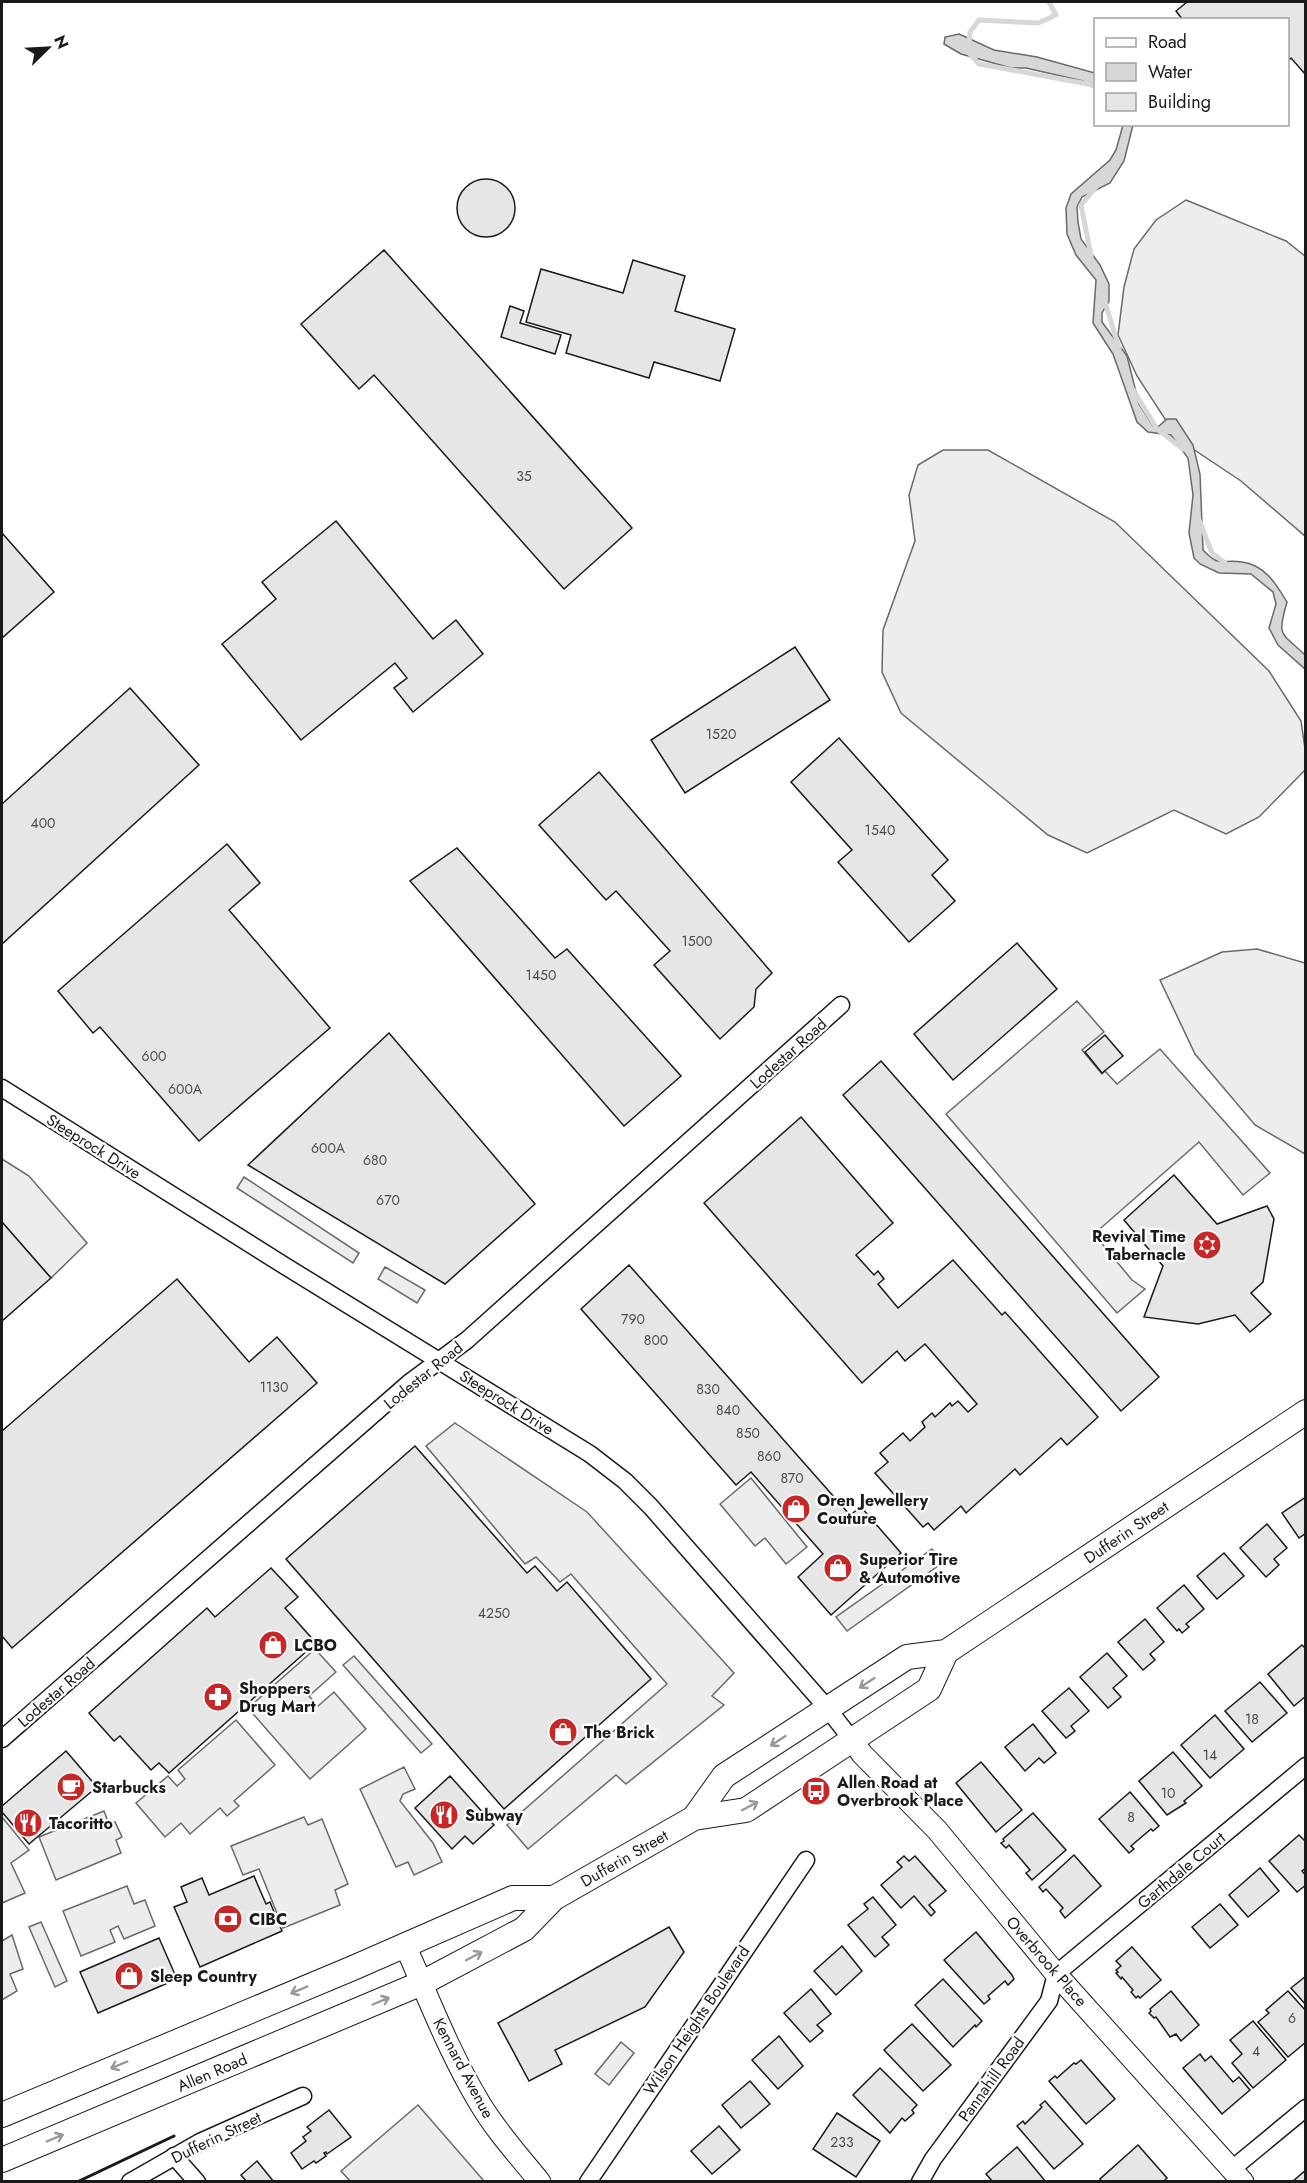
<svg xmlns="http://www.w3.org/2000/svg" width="1307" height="2183" font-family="Jost,sans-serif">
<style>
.built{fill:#ededed;stroke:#6a6a6a;stroke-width:1.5}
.water{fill:#d7d7d7;stroke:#6a6a6a;stroke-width:1.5}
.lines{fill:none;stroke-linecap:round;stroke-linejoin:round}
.stream{stroke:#d7d7d7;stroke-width:5}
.building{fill:#e6e6e6;stroke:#1a1a1a;stroke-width:1.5}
.minor-casing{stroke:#1a1a1a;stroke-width:19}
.tertiary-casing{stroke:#1a1a1a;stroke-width:23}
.secondary-casing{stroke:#1a1a1a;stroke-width:26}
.minor{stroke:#fff;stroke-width:16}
.tertiary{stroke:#fff;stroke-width:21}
.secondary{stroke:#fff;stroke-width:24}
.wall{stroke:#1a1a1a;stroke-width:3}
.oneway{stroke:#989898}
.labels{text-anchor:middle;stroke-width:4.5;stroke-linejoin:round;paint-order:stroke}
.number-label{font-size:14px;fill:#4d4d4d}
.street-label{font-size:16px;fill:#1a1a1a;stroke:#fff}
.poi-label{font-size:16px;font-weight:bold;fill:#1a1a1a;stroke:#fff;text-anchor:start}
</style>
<rect width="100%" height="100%" fill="#fff"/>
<g class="built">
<path d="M1186 200 1286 241 1305 256V536L1241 481 1178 439 1137 376 1118 335 1124 287 1134 249 1156 220Z"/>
<path d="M943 450H988L1115 522 1269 671 1301 721 1305 749V770L1259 817 1226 834 1174 810 1087 853 1048 835 901 713 882 672 883 630 915 541 909 495 918 465Z"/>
<path d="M1257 949 1305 963V1154L1255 1125 1195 1054 1160 980 1222 952Z"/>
<path d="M1077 1001 1104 1032 1082 1050 1102 1074 1105 1071 1117 1084 1160 1049 1270 1173 1243 1195 1199 1142 1094 1234 1132 1280 1145 1289 1117 1313 946 1114Z"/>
<path d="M2 1159 29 1176 87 1243 51 1278 2 1222Z"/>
<path d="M244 1177 359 1253 353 1263 237 1188Z"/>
<path d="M385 1267 425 1290 417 1303 378 1279Z"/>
<path d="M455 1423 587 1512 734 1673 712 1696 724 1705 626 1784 616 1775 528 1849 507 1825 667 1684 571 1574 560 1582 536 1557 525 1564 426 1446Z"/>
<path d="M751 1478 807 1547 786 1564 765 1538 755 1546 720 1504Z"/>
<path d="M932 1549 942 1563 847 1631 836 1617Z"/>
<path d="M315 1649 336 1672 309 1696 318 1706 334 1692 366 1729 310 1779 248 1708Z"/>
<path d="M354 1656 432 1744 421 1753 343 1665Z"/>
<path d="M236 1720 275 1765 234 1801 239 1806 227 1816 220 1808 190 1834 181 1823 165 1837 136 1803 168 1776 177 1786 185 1779 178 1770Z"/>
<path d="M404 1767 415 1789 403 1794 400 1801 433 1843 442 1862 414 1875 408 1862 396 1867 360 1789Z"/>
<path d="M104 1811 109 1824 115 1822 122 1837 116 1840 121 1853 56 1880 39 1837Z"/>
<path d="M2 1817 29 1850 11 1863 25 1893 2 1903Z"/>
<path d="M304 1817 308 1825 322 1819 348 1884 335 1890 340 1905 283 1928 259 1869 243 1875 231 1846Z"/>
<path d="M127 1886 134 1904 145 1900 155 1926 124 1939 118 1926 110 1930 115 1942 81 1956 63 1911Z"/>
<path d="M41 1922 67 1981 55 1987 29 1927Z"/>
<path d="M12 1935 23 1969 10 1974 17 1991 2 2000V1941Z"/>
<path d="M621 2042 634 2053 609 2085 595 2074Z"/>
<path d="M418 2105 484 2181H350L341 2171Z"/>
</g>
<g class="water">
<path d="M959 34 994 50 1037 57 1095 73V88L1083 81 1026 68H1011L961 54 944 44 945 37Z"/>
<path d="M1123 125H1133L1124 161 1110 183 1082 197 1077 207 1078 222 1081 239 1100 265 1109 284V301L1102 313V322L1127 356 1139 404 1153 426H1159L1167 419H1176L1193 445 1200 474 1203 550C1220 568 1221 559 1242 562 1265 565 1276 584 1287 602 1277 637 1280 631 1305 655V669L1278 645 1269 628 1276 604 1273 592 1251 574 1219 573 1200 564 1194 558 1189 533 1193 495 1188 458 1171 435 1148 432 1137 422 1113 354 1093 323 1096 280 1076 255 1067 234 1066 208 1071 194 1110 160 1116 150Z"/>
</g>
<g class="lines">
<g class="stream">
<path d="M969 44 970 32 979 20 1038 23 1056 15 1049 2"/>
<path d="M969 53 979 64 1088 84 1096 87"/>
<path d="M1091 256 1081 205 1096 187"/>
<path d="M1104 299 1119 348"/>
<path d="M1132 388 1157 429 1183 449"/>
<path d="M1199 520 1212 553 1229 566"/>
</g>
</g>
<g class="building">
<path d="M1187 2H1306V75L1291 58 1288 61V20H1183L1176 11Z"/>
<circle cx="486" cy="208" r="29"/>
<path d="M384 250 632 528 564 589 374 375 359 389 301 324Z"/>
<path d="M633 260 685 276 675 311 735 329 720 381 654 362 649 378 566 353 571 335 526 322 541 269 623 293Z"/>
<path d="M510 306 524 311 520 323 561 335 555 354 501 337Z"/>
<path d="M336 521 433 639 456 620 483 654 413 712 394 688 407 678 395 663 301 740 222 644 276 599 262 582Z"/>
<path d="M2 533 54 592 2 638Z"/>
<path d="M795 647 830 700 685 793 651 740Z"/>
<path d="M130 688 199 765 2 944V804Z"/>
<path d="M839 738 948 860 932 875 955 901 909 942 838 862 852 850 791 782Z"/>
<path d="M599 772 772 973 756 989 754 1007 720 1039 654 965 670 951 616 891 606 900 539 825Z"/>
<path d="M227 844 260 883 229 910 330 1028 199 1141 100 1027 93 1033 58 991Z"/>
<path d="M457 848 555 958 567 949 681 1076 624 1126 410 881Z"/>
<path d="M1017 943 1057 989 953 1080 914 1034Z"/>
<path d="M389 1033 535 1204 445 1284 248 1165Z"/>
<path d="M1105 1035 1123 1056 1102 1073 1085 1052Z"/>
<path d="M881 1061 1159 1377 1121 1411 843 1095Z"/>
<path d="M801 1117 893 1223 856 1255 874 1275 878 1271 884 1279 878 1284 898 1308 953 1260 1002 1315 1005 1312 1098 1417 1067 1445 1061 1438 1020 1475 1015 1469 966 1513 961 1506 934 1530 928 1523 923 1527 875 1473 888 1462 880 1453 903 1433 910 1441 925 1427 922 1422 932 1413 935 1417 950 1403 952 1406 958 1401 968 1412 977 1404 925 1344 905 1361 897 1351 862 1383 704 1203Z"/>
<path d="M1174 1175 1217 1224 1267 1206 1274 1219 1263 1282 1251 1293 1271 1314 1250 1332 1235 1315 1198 1324 1144 1317 1163 1266 1124 1220Z"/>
<path d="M2 1222 51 1278 2 1321Z"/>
<path d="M629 1265 850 1515 861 1507 901 1553 831 1615 798 1577 823 1554 751 1472 736 1485 581 1309Z"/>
<path d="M177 1279 249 1362 277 1337 317 1383 12 1648 2 1636V1431Z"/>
<path d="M415 1446 527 1573 535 1566 557 1591 567 1582 651 1679 504 1809 286 1559Z"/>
<path d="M1306 1497V1533L1299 1538 1282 1513Z"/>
<path d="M1267 1524 1287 1548 1274 1559 1279 1565 1266 1577 1240 1548Z"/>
<path d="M1224 1553 1244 1576 1217 1599 1197 1576Z"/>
<path d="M271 1568 298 1597 285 1608 316 1643 169 1773 159 1763 151 1770 120 1736 114 1741 89 1713 207 1608 215 1617Z"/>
<path d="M1184 1585 1204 1609 1186 1624 1189 1627 1182 1633 1179 1629 1177 1631 1157 1608Z"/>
<path d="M1145 1619 1164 1642 1150 1654 1155 1660 1143 1670 1118 1642Z"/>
<path d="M1302 1645 1306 1649V1696L1294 1706 1268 1674Z"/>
<path d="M1107 1653 1127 1676 1113 1688 1121 1697 1108 1708 1080 1677Z"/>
<path d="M1260 1682 1287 1713 1252 1742 1225 1711Z"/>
<path d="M1069 1688 1089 1711 1071 1726 1075 1731 1066 1738 1042 1711Z"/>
<path d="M1215 1715 1244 1749 1210 1778 1181 1745Z"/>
<path d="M1033 1724 1056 1753 1044 1763 1039 1758 1025 1771 1005 1747Z"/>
<path d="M66 1751 97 1787 29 1844 2 1812V1806Z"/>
<path d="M1173 1752 1202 1786 1184 1801 1186 1803 1167 1815 1139 1781Z"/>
<path d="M981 1762 1022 1810 996 1832 956 1783Z"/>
<path d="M450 1776 494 1825 473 1844 465 1836 452 1849 415 1808Z"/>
<path d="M1130 1792 1159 1826 1153 1831 1151 1829 1131 1846 1134 1849 1129 1853 1099 1819Z"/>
<path d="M1033 1813 1066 1850 1032 1880 1026 1873 1030 1870 1009 1845 1006 1848 1001 1843 1004 1841 1003 1839Z"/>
<path d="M1299 1835 1306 1842V1868L1302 1871 1306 1876V1885L1297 1892 1269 1861Z"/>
<path d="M1074 1855 1101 1886 1065 1918 1060 1911 1063 1908 1046 1889 1043 1892 1039 1887Z"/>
<path d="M904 1856 909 1861 915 1856 946 1891 929 1905 935 1912 931 1916 914 1896 901 1908 881 1885 902 1867 897 1862Z"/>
<path d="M1260 1868 1279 1891 1248 1917 1229 1895Z"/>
<path d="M254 1876 266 1904 270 1902 282 1931 200 1967 174 1907 187 1902 181 1887 202 1878 209 1895Z"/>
<path d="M873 1897 896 1925 882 1937 889 1945 875 1957 848 1925 868 1909 864 1904Z"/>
<path d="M1220 1904 1238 1925 1210 1948 1192 1927Z"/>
<path d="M669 1927 684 1952 645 2007 555 2050 562 2064 529 2081 498 2023Z"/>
<path d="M976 1932 1012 1975 1014 1979 1008 1985 1005 1981 988 1996 990 1999 984 2004 944 1960Z"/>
<path d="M159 1938 177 1979 98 2013 80 1972Z"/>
<path d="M842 1946 862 1971 836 1995 814 1971Z"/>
<path d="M1132 1947 1161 1980 1140 1998 1138 1996 1136 1998 1131 1992 1133 1990 1122 1977 1121 1979 1116 1973 1118 1972 1116 1970 1121 1966 1116 1961Z"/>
<path d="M1306 1976V2005L1291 1988Z"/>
<path d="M943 1979 982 2021 976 2027 975 2025 953 2047 915 2005Z"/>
<path d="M811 1989 831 2014 817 2025 823 2031 810 2042 784 2013Z"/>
<path d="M1171 1991 1199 2025 1181 2041 1176 2034 1170 2037 1156 2017 1154 2018 1149 2013 1151 2011 1150 2009Z"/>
<path d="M1288 1991 1306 2011V2042L1288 2057 1258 2022 1269 2013 1266 2010Z"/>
<path d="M1253 2021 1286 2060 1253 2088 1232 2063 1242 2054 1230 2040Z"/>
<path d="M912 2024 951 2065 923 2091 884 2050Z"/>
<path d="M779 2036 803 2066 778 2089 752 2060Z"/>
<path d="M1200 2054 1205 2061 1211 2056 1233 2082 1239 2077 1250 2090 1222 2114 1183 2068Z"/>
<path d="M1081 2060 1115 2099 1086 2124 1049 2081 1055 2076 1057 2078 1074 2063 1076 2064Z"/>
<path d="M880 2068 917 2105 912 2110 914 2113 905 2121 902 2118 890 2133 853 2095Z"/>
<path d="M750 2081 770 2104 741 2128 722 2105Z"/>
<path d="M1045 2101 1083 2144 1054 2169 1017 2126 1023 2121 1025 2124 1042 2107 1040 2105Z"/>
<path d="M329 2110 351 2137 327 2154 326 2152 324 2153 326 2156 316 2163 314 2161 302 2169 291 2153 306 2141 303 2137 311 2131 307 2127Z"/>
<path d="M837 2113 880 2141 856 2177 813 2149Z"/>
<path d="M719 2126 740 2150 712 2174 691 2151Z"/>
<path d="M1138 2145 1167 2178 1163 2182H1102L1100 2179Z"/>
<path d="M1017 2147 1046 2182H993L986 2174Z"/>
<path d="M257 2161 274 2182H247L241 2175Z"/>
<path d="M1306 2170V2182H1292Z"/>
</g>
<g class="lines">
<g class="minor-casing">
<g id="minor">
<path d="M2 1088 285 1266 590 1454 625 1481 651 1507 828 1709 852 1740"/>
<path d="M2 1739 409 1383 467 1340 841 1005"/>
<path d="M174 2156 197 2182"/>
<path d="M1232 2169 1306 2108"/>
<path d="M130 2182 200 2142 303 2096"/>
<path d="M588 2182 806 1860"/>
<path d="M920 2182 933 2159 1049 2001 1056 1974 1306 1766"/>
</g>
</g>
<g class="tertiary-casing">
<g id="tertiary">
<path d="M852 1740 862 1754 937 1830 1056 1974 1243 2182"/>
<path d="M405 1945C428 1997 449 2052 479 2102 496 2131 519 2156 540 2182"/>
</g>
</g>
<g class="secondary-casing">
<g id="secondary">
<path d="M694 1818 724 1776 907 1657 946 1652 1306 1412"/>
<path d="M2 2115 353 1968 513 1898H554"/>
<path d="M2 2160 422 1983 524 1929 554 1898 694 1818 746 1810 852 1740 929 1689 946 1652"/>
</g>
</g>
<use href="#minor" class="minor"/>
<use href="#tertiary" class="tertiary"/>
<use href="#secondary" class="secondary"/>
<path class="wall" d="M77 2182 174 2136"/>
</g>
<defs><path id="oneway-shaft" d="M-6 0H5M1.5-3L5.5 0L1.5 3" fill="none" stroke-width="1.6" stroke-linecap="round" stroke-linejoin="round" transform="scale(1.5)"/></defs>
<g class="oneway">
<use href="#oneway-shaft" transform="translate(867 1683) rotate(147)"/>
<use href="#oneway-shaft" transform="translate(778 1741) rotate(147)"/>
<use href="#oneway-shaft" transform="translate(750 1806) rotate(-28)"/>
<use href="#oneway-shaft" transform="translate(474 1956) rotate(-28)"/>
<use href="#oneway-shaft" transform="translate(299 1990) rotate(157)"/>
<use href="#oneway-shaft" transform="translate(381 2001) rotate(-23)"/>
<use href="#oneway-shaft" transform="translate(119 2065) rotate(157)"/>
<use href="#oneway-shaft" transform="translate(55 2138) rotate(-23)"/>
</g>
<defs>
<g id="synagogue-disc" transform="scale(1.5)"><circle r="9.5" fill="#c62828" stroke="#fff"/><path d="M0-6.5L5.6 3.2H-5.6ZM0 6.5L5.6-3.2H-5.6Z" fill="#fff"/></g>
<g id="shop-disc" transform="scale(1.5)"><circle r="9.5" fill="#c62828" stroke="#fff"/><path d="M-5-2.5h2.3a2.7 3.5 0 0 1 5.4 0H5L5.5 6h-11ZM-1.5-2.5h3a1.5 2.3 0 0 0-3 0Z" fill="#fff"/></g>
<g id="pharmacy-disc" transform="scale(1.5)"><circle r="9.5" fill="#c62828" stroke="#fff"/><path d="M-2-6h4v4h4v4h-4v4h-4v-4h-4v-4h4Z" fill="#fff"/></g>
<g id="cafe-disc" transform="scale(1.5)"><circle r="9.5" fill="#c62828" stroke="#fff"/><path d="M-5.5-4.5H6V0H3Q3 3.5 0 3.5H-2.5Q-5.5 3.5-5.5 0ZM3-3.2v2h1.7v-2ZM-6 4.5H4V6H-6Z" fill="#fff"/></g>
<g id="bus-disc" transform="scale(1.5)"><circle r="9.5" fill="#c62828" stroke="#fff"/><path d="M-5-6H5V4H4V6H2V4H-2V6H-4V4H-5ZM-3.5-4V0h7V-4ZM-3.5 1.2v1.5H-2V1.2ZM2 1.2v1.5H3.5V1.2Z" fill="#fff"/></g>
<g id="restaurant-disc" transform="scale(1.5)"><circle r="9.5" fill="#c62828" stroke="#fff"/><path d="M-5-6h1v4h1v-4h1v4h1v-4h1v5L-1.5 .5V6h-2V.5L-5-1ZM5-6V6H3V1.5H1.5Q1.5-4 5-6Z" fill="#fff"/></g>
<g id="bank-disc" transform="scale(1.5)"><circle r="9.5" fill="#c62828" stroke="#fff"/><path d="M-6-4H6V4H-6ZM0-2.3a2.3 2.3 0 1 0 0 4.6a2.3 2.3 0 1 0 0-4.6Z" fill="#fff"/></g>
</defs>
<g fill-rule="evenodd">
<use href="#synagogue-disc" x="1207" y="1245"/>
<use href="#shop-disc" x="796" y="1509"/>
<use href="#shop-disc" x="838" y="1568"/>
<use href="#shop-disc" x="273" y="1645"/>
<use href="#pharmacy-disc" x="218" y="1697"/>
<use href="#shop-disc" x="563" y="1732"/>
<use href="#cafe-disc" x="71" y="1787"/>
<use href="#bus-disc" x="816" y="1791"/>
<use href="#restaurant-disc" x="444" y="1815"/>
<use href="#restaurant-disc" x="28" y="1823"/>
<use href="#bank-disc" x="228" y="1919"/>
<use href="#shop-disc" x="129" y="1976"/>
</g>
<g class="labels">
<g class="number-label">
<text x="524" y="481">35</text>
<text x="721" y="739">1520</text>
<text x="43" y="828">400</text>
<text x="880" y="835">1540</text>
<text x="697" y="946">1500</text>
<text x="541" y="980">1450</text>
<text x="154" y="1061">600</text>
<text x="185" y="1094">600A</text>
<text x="328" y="1153">600A</text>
<text x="375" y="1165">680</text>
<text x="388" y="1205">670</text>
<text x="633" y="1324">790</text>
<text x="656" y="1345">800</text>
<text x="274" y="1392">1130</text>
<text x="708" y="1394">830</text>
<text x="728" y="1415">840</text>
<text x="748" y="1438">850</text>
<text x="769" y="1461">860</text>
<text x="792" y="1483">870</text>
<text x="494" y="1618">4250</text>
<text x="1252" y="1724">18</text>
<text x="1210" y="1760">14</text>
<text x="1168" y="1798">10</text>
<text x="1131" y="1822">8</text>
<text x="1292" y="2023">6</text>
<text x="1256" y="2056">4</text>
<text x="842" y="2147">233</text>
</g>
<g class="street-label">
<text transform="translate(788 1053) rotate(-42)" y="6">Lodestar Road</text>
<text transform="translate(94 1146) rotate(32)" y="6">Steeprock Drive</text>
<text transform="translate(423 1375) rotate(-39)" y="6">Lodestar Road</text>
<text transform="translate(507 1402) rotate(32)" y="6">Steeprock Drive</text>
<text transform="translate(1126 1532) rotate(-34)" y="6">Dufferin Street</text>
<text transform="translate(56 1692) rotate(-41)" y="6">Lodestar Road</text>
<text transform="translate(624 1858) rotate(-30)" y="6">Dufferin Street</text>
<text transform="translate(1181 1870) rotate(-40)" y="6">Garthdale Court</text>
<text transform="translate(1047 1961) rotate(49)" y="6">Overbrook Place</text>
<text transform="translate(696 2020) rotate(-56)" y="6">Wilson Heights Boulevard</text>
<text transform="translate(464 2068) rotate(62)" y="6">Kennard Avenue</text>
<text transform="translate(212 2072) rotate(-23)" y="6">Allen Road</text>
<text transform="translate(991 2079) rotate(-54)" y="6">Pannahill Road</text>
<text transform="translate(216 2137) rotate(-26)" y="6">Dufferin Street</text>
</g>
<g class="poi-label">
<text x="1186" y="1242" text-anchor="end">Revival Time<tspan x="1186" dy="18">Tabernacle</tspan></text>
<text x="817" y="1506">Oren Jewellery<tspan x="817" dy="18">Couture</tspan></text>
<text x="859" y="1565">Superior Tire<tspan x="859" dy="18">&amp; Automotive</tspan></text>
<text x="294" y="1651">LCBO</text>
<text x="239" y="1694">Shoppers<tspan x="239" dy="18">Drug Mart</tspan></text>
<text x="584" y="1738">The Brick</text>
<text x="837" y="1788">Allen Road at<tspan x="837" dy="18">Overbrook Place</tspan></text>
<text x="92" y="1793">Starbucks</text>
<text x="465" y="1821">Subway</text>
<text x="49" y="1829">Tacoritto</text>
<text x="249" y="1925">CIBC</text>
<text x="150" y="1982">Sleep Country</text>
</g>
</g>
<rect width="1307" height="2183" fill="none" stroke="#1a1a1a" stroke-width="6"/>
<rect x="1094" y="18" width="195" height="108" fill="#ffffff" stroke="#a3a3a3" stroke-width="1.5"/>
<rect x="1106" y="38" width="30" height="9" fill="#ffffff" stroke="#a3a3a3" stroke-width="1.5"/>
<text x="1148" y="48" font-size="18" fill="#1a1a1a">Road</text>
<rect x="1106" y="63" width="30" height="18" fill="#d7d7d7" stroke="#a3a3a3" stroke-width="1.5"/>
<text x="1148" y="78" font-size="18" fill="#1a1a1a">Water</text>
<rect x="1106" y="93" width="30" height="18" fill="#e6e6e6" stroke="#a3a3a3" stroke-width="1.5"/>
<text x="1148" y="108" font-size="18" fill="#1a1a1a">Building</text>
<g transform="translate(48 48) rotate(66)" stroke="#ffffff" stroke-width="4.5" paint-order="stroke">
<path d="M0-4.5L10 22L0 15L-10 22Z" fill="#1a1a1a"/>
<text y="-9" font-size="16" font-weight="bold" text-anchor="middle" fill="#1a1a1a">N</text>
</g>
</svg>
